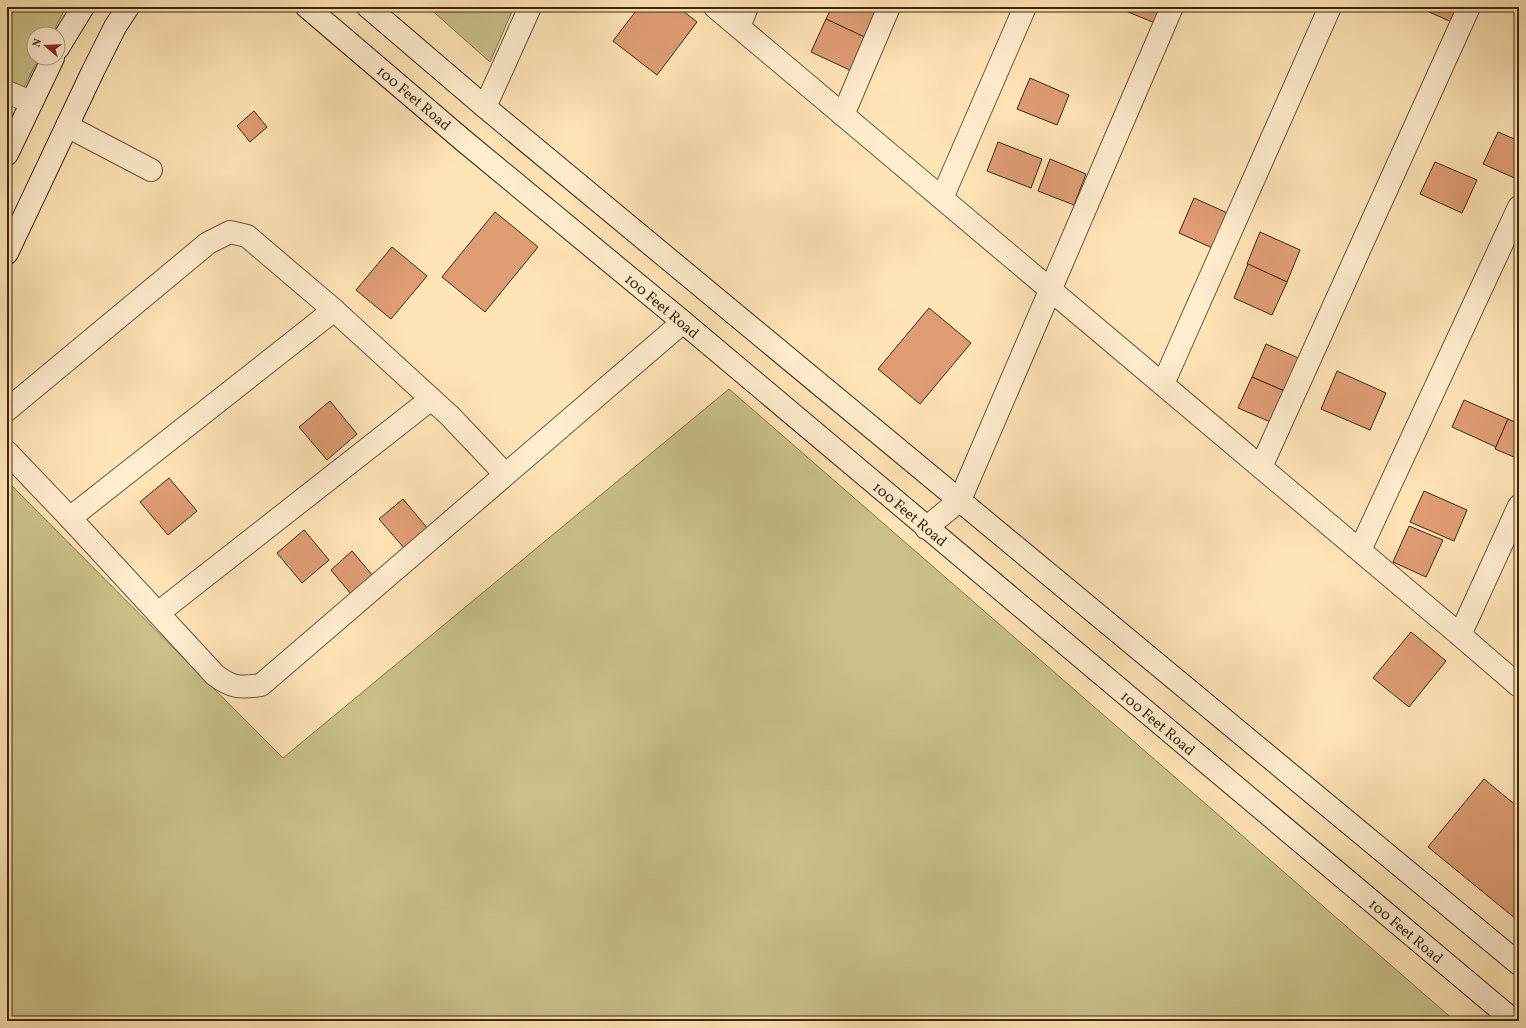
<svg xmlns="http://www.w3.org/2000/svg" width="1526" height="1028" font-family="Vollkorn,serif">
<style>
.green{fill:#c9c188;stroke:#84744a}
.building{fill:#df9d74;stroke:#3f260b}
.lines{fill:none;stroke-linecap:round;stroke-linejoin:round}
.street-casing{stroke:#6f5636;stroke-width:24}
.secondary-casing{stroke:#3f260b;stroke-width:24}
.street{stroke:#ffedcf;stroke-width:22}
.secondary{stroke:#ffedcf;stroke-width:22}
.labels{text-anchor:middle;stroke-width:3;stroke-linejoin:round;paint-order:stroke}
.street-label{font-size:15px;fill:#3f260b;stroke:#ffedcf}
</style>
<rect width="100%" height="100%" fill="#ffe4b5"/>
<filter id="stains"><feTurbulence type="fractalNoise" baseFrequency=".005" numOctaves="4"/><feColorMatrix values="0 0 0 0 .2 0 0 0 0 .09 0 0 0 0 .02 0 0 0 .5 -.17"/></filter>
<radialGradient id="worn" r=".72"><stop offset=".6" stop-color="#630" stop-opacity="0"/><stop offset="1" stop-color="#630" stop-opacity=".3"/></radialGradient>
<g class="green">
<path d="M7 7H66L52 34H34V58H39L24 87 7 80Z"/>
<path d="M428 7H514L490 62Z"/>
<path d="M729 389 1455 1021H7V481L283 758Z"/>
</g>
<g class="building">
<path d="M639 7H678L697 22 657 75 613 41Z"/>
<path d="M832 7H879L868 39 826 19Z"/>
<path d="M1116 7H1161L1155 23Z"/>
<path d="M1418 7H1463L1456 24Z"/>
<path d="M826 19 869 39 854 72 811 52Z"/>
<path d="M1030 78 1069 95 1057 125 1017 109Z"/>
<path d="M254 111 267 127 250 142 237 126Z"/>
<path d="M1498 132 1519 141V180L1483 164Z"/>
<path d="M998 142 1042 159 1031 188 987 171Z"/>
<path d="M1050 159 1086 174 1074 205 1038 191Z"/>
<path d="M1435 162 1477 180 1462 213 1420 194Z"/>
<path d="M1194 198 1232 215 1217 250 1179 233Z"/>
<path d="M495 212 538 247 485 312 442 277Z"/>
<path d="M1260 232 1300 250 1287 282 1247 264Z"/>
<path d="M392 247 427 276 391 319 356 290Z"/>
<path d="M1248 264 1287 282 1272 315 1234 298Z"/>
<path d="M929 308 971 343 920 404 878 369Z"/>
<path d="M1266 344 1303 360 1289 393 1252 377Z"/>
<path d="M1337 371 1386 393 1370 430 1321 409Z"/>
<path d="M1252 377 1289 393 1275 424 1238 408Z"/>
<path d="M1464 400 1508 419 1496 447 1452 427Z"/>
<path d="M330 401 357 434 327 460 299 427Z"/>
<path d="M1508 419 1519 424V459L1495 449Z"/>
<path d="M169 478 197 511 168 535 140 502Z"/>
<path d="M1424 491 1467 510 1454 541 1410 522Z"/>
<path d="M403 499 428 529 405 549 379 519Z"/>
<path d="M1409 526 1443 540 1426 577 1393 562Z"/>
<path d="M304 530 329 560 302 583 277 553Z"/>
<path d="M352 551 373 576 351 594 331 570Z"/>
<path d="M1411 632 1446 661 1409 707 1373 678Z"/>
<path d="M1484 779 1519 808V916L1516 919 1428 847Z"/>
</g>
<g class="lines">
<g class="street-casing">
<g id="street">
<path d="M715 7 1460 635 1519 686"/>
<path d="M739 27 747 7"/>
<path d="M7 92 31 102"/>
<path d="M485 107 530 7"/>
<path d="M843 115 889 7"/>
<path d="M67 126 151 170"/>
<path d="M942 198 1025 7"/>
<path d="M1163 384 1330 7"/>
<path d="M7 410 208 243 230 232 247 236 334 310 450 416 505 474"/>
<path d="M7 452 70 518 215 675C232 688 240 688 261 685L683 322"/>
<path d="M1261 467 1469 7"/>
<path d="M70 518 334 310"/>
<path d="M926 528 960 500 1172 7"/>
<path d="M1360 550 1519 207"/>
<path d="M158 613 431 399"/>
<path d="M1460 635 1519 506"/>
</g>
</g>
<g class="secondary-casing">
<g id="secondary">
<path d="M307 7 464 141 683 322 1514 1021"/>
<path d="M368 7 485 107 1519 964"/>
<path d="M58 48 83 7"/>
<path d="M7 154 53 58"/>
<path d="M7 253 93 71 115 27 128 7"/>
</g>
</g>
<use href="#street" class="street"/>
<use href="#secondary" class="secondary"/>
</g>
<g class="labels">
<g class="street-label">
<text transform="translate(414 98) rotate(40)" y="5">100 Feet Road</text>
<text transform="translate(662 306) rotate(40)" y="5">100 Feet Road</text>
<text transform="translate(910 514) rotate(40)" y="5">100 Feet Road</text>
<text transform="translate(1158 723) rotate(40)" y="5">100 Feet Road</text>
<text transform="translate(1406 931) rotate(40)" y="5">100 Feet Road</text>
</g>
</g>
<rect width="1526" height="1028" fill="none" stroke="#ffe4b5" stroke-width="24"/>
<rect x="8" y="8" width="1510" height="1012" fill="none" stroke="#3f260b" stroke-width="2"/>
<rect x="12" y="12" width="1502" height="1004" fill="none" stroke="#3f260b"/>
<g transform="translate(46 46) rotate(289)"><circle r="19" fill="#ffedcf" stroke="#b29d81"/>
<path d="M0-3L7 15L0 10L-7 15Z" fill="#8f2418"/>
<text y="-6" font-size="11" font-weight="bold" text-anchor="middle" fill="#3f260b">N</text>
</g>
<rect width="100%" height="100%" filter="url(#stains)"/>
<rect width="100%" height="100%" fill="url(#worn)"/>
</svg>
